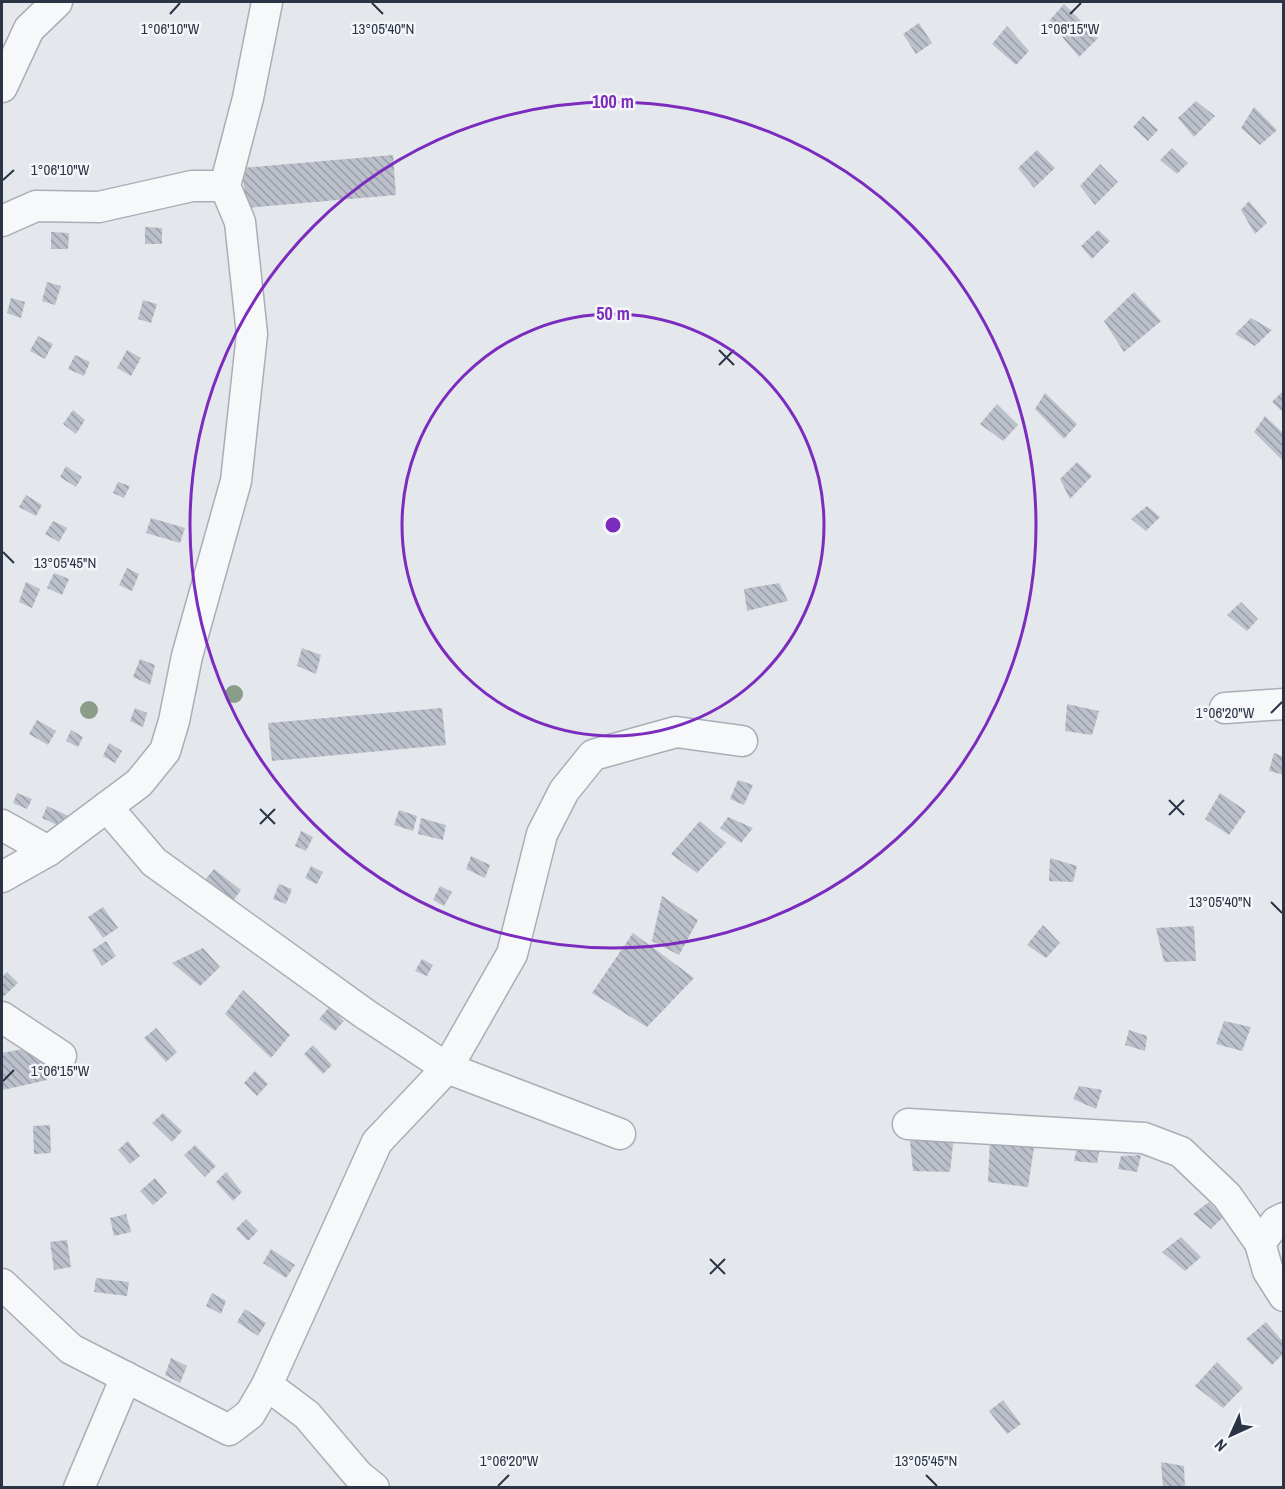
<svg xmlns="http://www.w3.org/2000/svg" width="1285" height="1489" font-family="'Archivo Narrow',sans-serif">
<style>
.building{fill:url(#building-back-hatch)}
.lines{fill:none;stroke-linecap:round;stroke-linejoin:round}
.street-casing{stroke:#a9aeb7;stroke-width:33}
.street{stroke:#f7f8fa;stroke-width:30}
.tree{fill:#899d89}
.ticks{fill:none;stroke:#2b3445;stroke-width:2}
.ring{fill:none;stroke:#7b2cbf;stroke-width:3}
.ticks-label{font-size:15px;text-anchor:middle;fill:#2b3445;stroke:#f4f6f9;stroke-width:5;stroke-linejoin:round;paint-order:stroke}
.centre{fill:#7b2cbf;stroke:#f4f6f9;stroke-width:3}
.ring-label{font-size:18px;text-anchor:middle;font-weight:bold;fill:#7b2cbf;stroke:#f4f6f9;stroke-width:5;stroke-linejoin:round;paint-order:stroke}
</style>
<defs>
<pattern id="building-back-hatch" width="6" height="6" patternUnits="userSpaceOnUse" patternTransform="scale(1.5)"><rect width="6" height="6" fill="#bbc0ca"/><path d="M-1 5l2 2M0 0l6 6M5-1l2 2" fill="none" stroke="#989da6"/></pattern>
</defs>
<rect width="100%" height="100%" fill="#e4e7ec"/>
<g class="building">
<path d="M1064 4 1098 38 1079 57 1049 21Z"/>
<path d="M919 23 932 43 916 54 903 34Z"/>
<path d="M1007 26 1029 51 1016 65 992 44Z"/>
<path d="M1196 101 1215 116 1194 137 1178 118Z"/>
<path d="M1254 107 1277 130 1260 145 1241 128Z"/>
<path d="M1143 116 1158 130 1148 141 1133 127Z"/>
<path d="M1172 148 1188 163 1177 174 1160 160Z"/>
<path d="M1037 150 1055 168 1034 188 1018 168Z"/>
<path d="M393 155 396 195 246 208 242 168Z"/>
<path d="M1100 164 1118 182 1095 205 1080 186Z"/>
<path d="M1249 201 1267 223 1255 234 1241 210Z"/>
<path d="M145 227 162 228V244H145Z"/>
<path d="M1098 230 1110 241 1092 259 1081 246Z"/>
<path d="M51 232 69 233 68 249H51Z"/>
<path d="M47 282 61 286 55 305 42 301Z"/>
<path d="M1134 292 1161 321 1124 352 1104 321Z"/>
<path d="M11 298 25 302 21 318 7 313Z"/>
<path d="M143 300 157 304 151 323 138 319Z"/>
<path d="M1251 318 1272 330 1255 346 1235 334Z"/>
<path d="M38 336 53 344 45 359 30 351Z"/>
<path d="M127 350 141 358 131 376 117 368Z"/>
<path d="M75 355 90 362 84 376 68 369Z"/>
<path d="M1284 390V413L1272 402Z"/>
<path d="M1045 393 1077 424 1064 439 1035 409Z"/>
<path d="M997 404 1018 425 1003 441 980 424Z"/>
<path d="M73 410 85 420 76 434 63 424Z"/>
<path d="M1265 416 1284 434V462L1254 432Z"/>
<path d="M1077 462 1092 476 1070 499 1060 479Z"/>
<path d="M66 466 82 477 76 487 60 477Z"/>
<path d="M118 482 130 486 124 498 113 493Z"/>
<path d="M26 495 42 505 36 516 19 507Z"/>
<path d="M1147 506 1160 517 1146 531 1131 519Z"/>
<path d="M151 518 185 528 180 543 146 533Z"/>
<path d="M53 521 67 528 59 542 45 534Z"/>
<path d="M127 568 139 574 132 591 119 585Z"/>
<path d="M54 573 69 579 62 595 47 588Z"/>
<path d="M26 582 40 589 32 608 19 602Z"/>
<path d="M779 583 788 601 747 611 744 589Z"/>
<path d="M1241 602 1258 619 1247 631 1227 615Z"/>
<path d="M302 648 321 655 316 674 297 666Z"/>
<path d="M140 659 155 665 150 685 133 677Z"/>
<path d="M1067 704 1099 711 1092 735 1065 731Z"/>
<path d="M135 708 147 713 143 727 130 721Z"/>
<path d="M442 708 446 745 272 761 268 723Z"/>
<path d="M37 720 56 731 48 745 29 734Z"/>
<path d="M71 730 83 737 78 747 66 741Z"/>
<path d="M109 743 122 751 115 763 103 756Z"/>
<path d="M1274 753 1284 757V775L1269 771Z"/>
<path d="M738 780 753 785 744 805 730 799Z"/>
<path d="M17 793 32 799 27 809 13 803Z"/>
<path d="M1220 793 1246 811 1229 835 1205 819Z"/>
<path d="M47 806 71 817 66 829 42 818Z"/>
<path d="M399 810 417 816 413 831 394 825Z"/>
<path d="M728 817 753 828 741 843 720 828Z"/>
<path d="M421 818 446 825 443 840 418 834Z"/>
<path d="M700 821 726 843 697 873 671 854Z"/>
<path d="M301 831 313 837 306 851 295 846Z"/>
<path d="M471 856 490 865 485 878 466 869Z"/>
<path d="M1050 858 1077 866 1073 882 1049 881Z"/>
<path d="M311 866 323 872 317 884 305 878Z"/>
<path d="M214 869 241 890 228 908 200 886Z"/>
<path d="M279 884 292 889 286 904 273 899Z"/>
<path d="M440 886 452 892 444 906 433 900Z"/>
<path d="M662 896 698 920 679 955 652 941Z"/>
<path d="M103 907 118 928 103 938 88 917Z"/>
<path d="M1043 925 1060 943 1046 958 1027 945Z"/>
<path d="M1194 926 1196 961 1164 962 1156 928Z"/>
<path d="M633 933 694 978 647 1027 592 993Z"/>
<path d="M106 941 116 956 102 966 92 950Z"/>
<path d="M203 948 220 967 200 986 172 963Z"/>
<path d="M422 959 433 965 427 976 415 971Z"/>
<path d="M7 972 18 983 2 998V977Z"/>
<path d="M243 990 290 1035 271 1058 225 1014Z"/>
<path d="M333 1003 344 1013 339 1016 344 1021 335 1031 319 1019Z"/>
<path d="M1224 1021 1251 1027 1242 1051 1216 1044Z"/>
<path d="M156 1028 177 1052 166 1062 144 1038Z"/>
<path d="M1129 1030 1147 1036 1145 1051 1125 1045Z"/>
<path d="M313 1045 332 1065 323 1074 304 1054Z"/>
<path d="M39 1046 47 1080 3 1090 2 1053Z"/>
<path d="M255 1071 268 1084 257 1096 244 1083Z"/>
<path d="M1079 1086 1102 1090 1096 1109 1073 1099Z"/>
<path d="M163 1113 182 1131 172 1142 152 1123Z"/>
<path d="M50 1125 51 1153 34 1154 33 1126Z"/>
<path d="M954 1136 950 1172 913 1171 910 1141Z"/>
<path d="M990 1139 1035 1141 1028 1187 988 1182Z"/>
<path d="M128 1141 140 1156 130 1164 118 1150Z"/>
<path d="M1078 1143 1100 1148 1097 1163 1074 1161Z"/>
<path d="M195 1145 216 1166 205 1177 184 1155Z"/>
<path d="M1141 1155 1137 1172 1118 1169 1121 1156Z"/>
<path d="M226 1172 242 1192 233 1201 216 1182Z"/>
<path d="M155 1178 167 1193 153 1205 140 1191Z"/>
<path d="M1209 1202 1223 1217 1211 1229 1193 1214Z"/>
<path d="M126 1214 131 1232 114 1236 110 1218Z"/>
<path d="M246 1219 258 1231 248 1241 236 1229Z"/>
<path d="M1181 1237 1201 1257 1185 1271 1162 1252Z"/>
<path d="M67 1240 71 1267 54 1270 50 1242Z"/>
<path d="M271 1249 295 1265 286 1278 263 1263Z"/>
<path d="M96 1278 129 1282 127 1296 94 1292Z"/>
<path d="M212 1293 226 1301 221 1314 206 1306Z"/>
<path d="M245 1309 266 1323 258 1336 237 1322Z"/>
<path d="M1266 1322 1284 1343V1353L1272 1365 1246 1339Z"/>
<path d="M171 1358 187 1366 180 1383 165 1375Z"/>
<path d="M1217 1362 1243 1388 1223 1408 1195 1386Z"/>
<path d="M1003 1400 1021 1424 1007 1434 989 1411Z"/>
<path d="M1161 1462 1184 1466 1185 1488H1163Z"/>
</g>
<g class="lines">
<g class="street-casing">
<g id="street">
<path d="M2 87 29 29 57 2"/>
<path d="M2 221 36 206 99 207 192 186H225"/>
<path d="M1225 708 1284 704"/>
<path d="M107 807 154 862 365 1014 447 1068 620 1134"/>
<path d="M2 825 48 851 139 783 165 751 174 721 187 656 236 481 252 334 240 222 225 186 248 98 267 2"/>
<path d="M2 877 48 851"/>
<path d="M2 1017 61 1056"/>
<path d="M908 1124 1144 1138 1181 1152 1227 1196 1260 1243"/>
<path d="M1284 1218 1276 1222 1260 1243 1268 1271 1284 1296"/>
<path d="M2 1284 71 1349 229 1430 250 1414 267 1385 377 1142 447 1068 512 954 542 834 564 791 593 755 676 732 742 741"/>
<path d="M267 1385 307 1415 358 1475 374 1488"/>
<path d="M79 1488 126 1377"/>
</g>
</g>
<use href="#street" class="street"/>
</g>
<g class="tree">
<circle cx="234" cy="694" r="9"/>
<circle cx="89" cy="710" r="9"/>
</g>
<path class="ticks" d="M372 3 383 14M170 14 180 3M1070 14 1081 3M3 180 14 170M719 350 734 365M719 365 734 350M3 552 14 563M1271 713 1282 702M1169 800 1184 815M260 809 275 824M1169 815 1184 800M260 824 275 809M1271 902 1282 913M3 1081 14 1070M710 1259 725 1274M710 1274 725 1259M926 1475 937 1486M498 1486 509 1475"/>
<g class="ring">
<circle cx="613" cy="525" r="211"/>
<circle cx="613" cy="525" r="423"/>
</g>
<g class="ticks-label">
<text x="170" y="34">1°06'10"W</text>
<text x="383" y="34">13°05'40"N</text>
<text x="1070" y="34">1°06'15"W</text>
<text x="60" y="175">1°06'10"W</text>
<text x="65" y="568">13°05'45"N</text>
<text x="1225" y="718">1°06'20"W</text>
<text x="1220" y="907">13°05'40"N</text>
<text x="60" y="1076">1°06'15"W</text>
<text x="509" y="1466">1°06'20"W</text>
<text x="926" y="1466">13°05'45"N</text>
</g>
<circle cx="613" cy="525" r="9" class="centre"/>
<g class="ring-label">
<text x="613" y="108">100 m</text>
<text x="613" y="320">50 m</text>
</g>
<rect width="1285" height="1489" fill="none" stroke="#2b3445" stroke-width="6"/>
<g transform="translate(1231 1435) rotate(225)" stroke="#f4f6f9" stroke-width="4.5" paint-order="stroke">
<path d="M0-4.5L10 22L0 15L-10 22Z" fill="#2b3445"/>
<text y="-9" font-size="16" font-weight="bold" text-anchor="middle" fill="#2b3445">N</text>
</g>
</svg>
